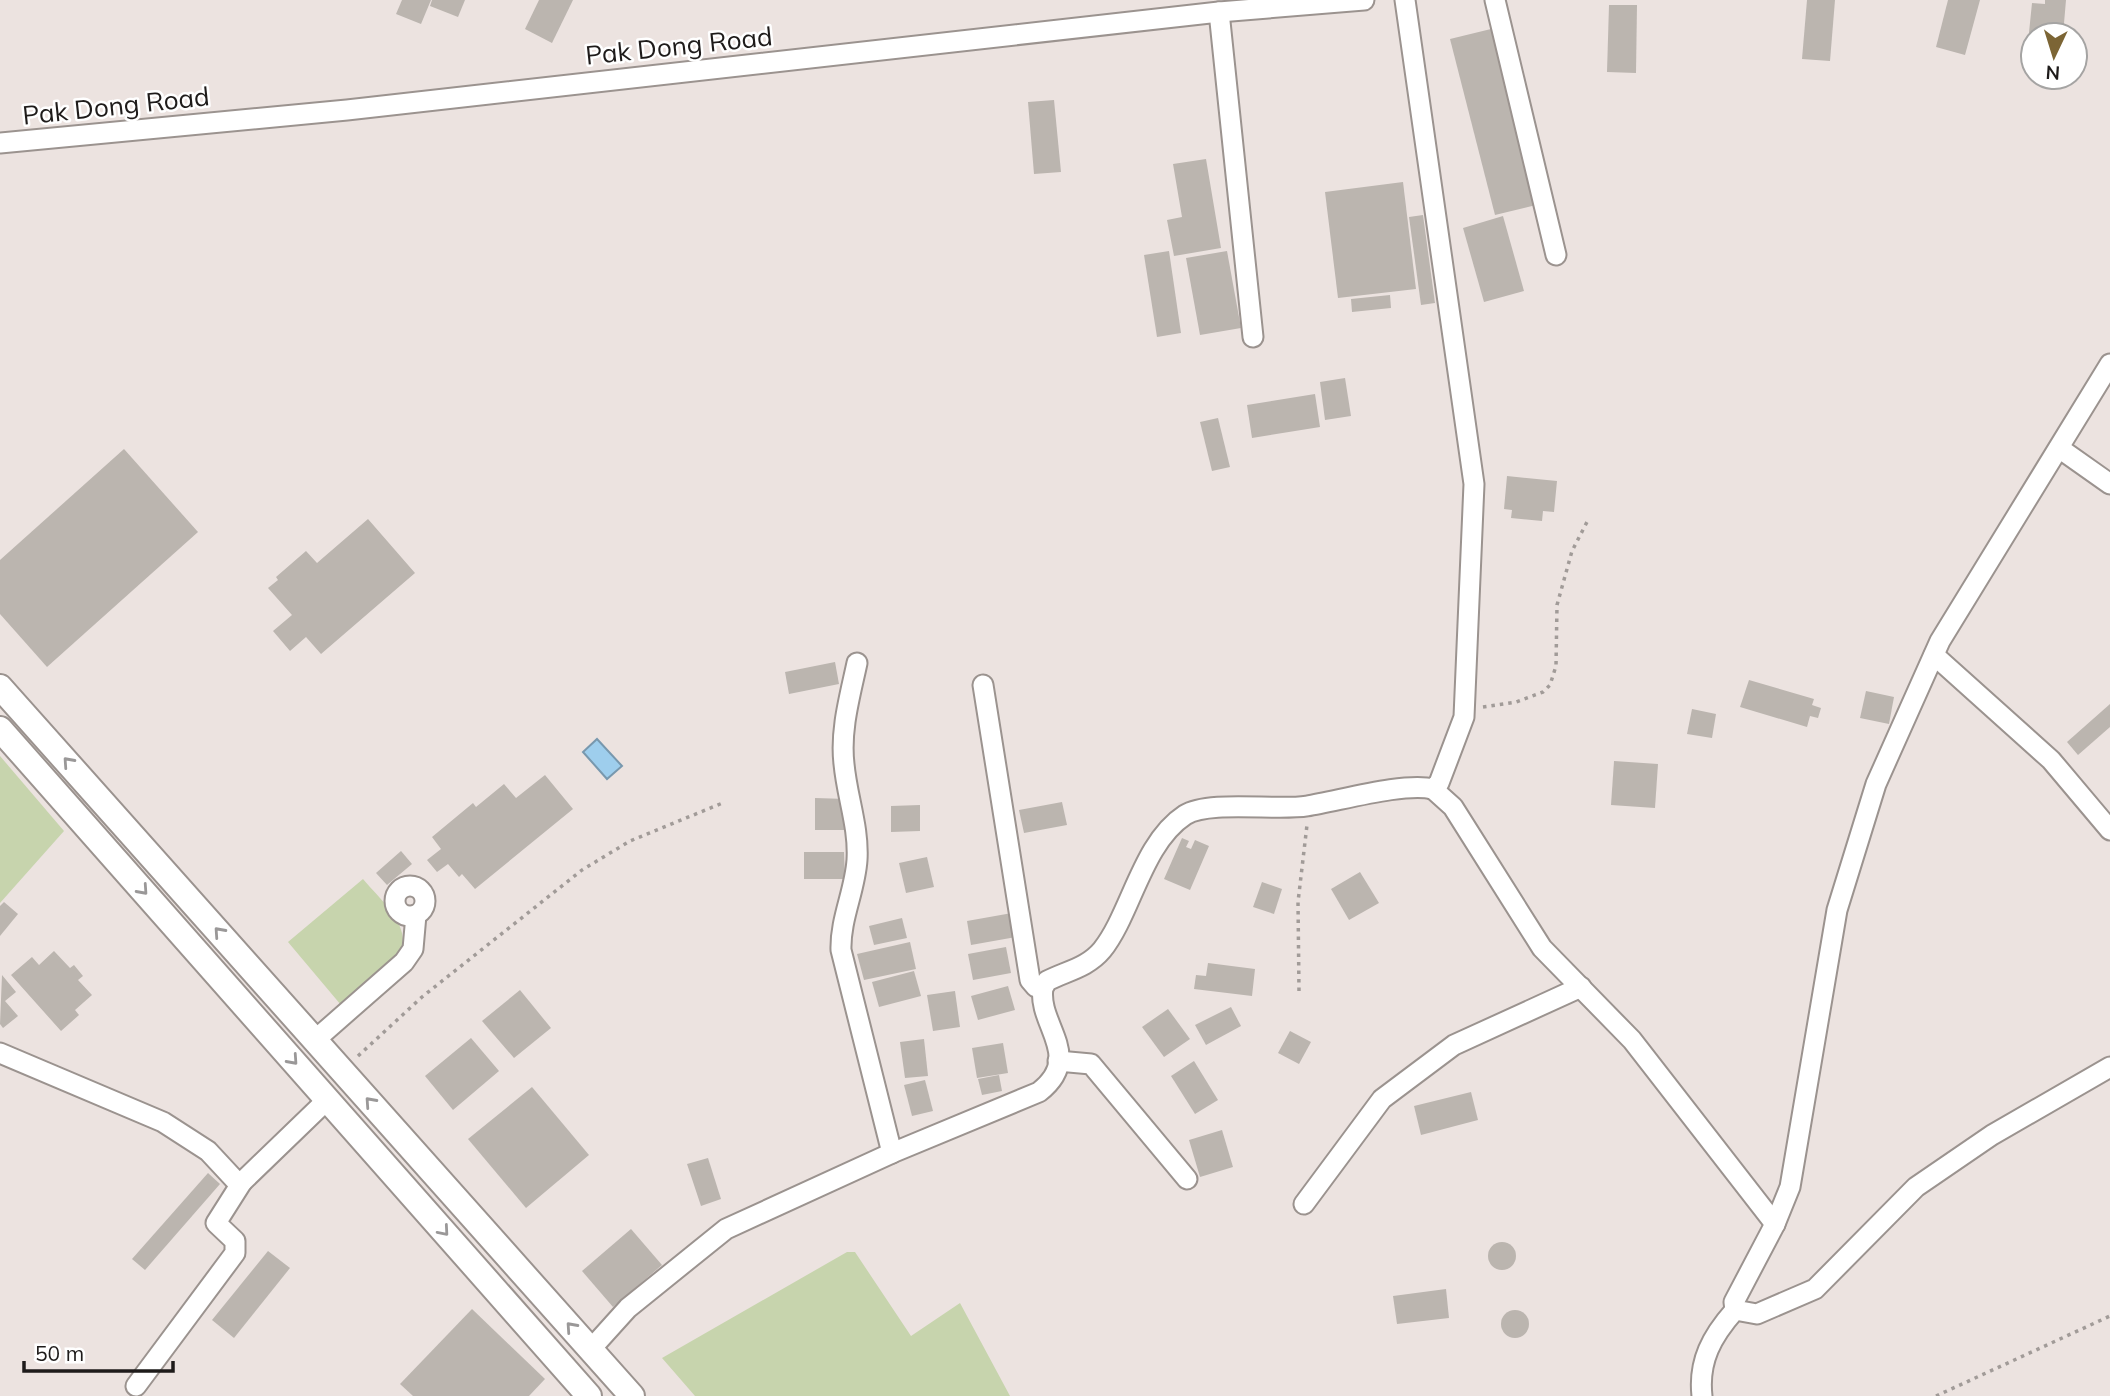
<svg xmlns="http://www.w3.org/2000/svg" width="2110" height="1396" font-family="Mulish,sans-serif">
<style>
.green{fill:#c7d4ad}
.water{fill:#9eceed;stroke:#7898ae;stroke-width:2}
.building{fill:#bbb5af}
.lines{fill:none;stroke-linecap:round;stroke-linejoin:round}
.minor-casing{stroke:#9b938f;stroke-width:23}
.major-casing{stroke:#9b938f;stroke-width:28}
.path{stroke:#a19b98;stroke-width:3.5;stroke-dasharray:3.5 5;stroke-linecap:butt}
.minor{stroke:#fff;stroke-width:19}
.major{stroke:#fff;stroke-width:24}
.oneway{stroke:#9a9898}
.labels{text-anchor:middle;stroke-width:5;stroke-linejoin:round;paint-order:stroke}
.street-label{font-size:26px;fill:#1e1b1a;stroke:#fff}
</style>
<rect width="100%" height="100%" fill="#ece3e0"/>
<g class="green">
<path d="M0 756 64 831 0 903Z"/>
<path d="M363 879C379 899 413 925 400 954L341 1005 288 942Z"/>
<path d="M847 1252H855L911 1336 960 1303 1010 1396H695L662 1358Z"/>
</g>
<path class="water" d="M597 739 622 766 607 779 583 752Z"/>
<g class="building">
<path d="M402 0H431L421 24 396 14Z"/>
<path d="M432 0H465L458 17 430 6Z"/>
<path d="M539 0H573L552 43 525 29Z"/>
<path d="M1807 0H1835L1830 61 1802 59Z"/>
<path d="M1948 0H1980L1965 55 1936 47Z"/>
<path d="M2045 0H2066L2063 35H2033V63L2026 62 2032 3 2045 4Z"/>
<path d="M1609 5H1637L1636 73 1607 72Z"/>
<path d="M1491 29 1536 205 1495 215 1450 39Z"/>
<path d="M1054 100 1061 172 1034 174 1028 102Z"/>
<path d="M1206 159 1221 248 1174 256 1167 220 1182 217 1173 164Z"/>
<path d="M1403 182 1416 289 1338 298 1325 192Z"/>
<path d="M1423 215 1435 303 1421 305 1409 217Z"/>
<path d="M1503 216 1524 291 1484 302 1463 228Z"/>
<path d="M1169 251 1181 333 1157 337 1144 255Z"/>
<path d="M1227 251 1241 328 1200 335 1186 258Z"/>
<path d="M1390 295 1391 308 1352 312 1351 299Z"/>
<path d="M1345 378 1351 416 1325 420 1320 382Z"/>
<path d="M1315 394 1320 427 1252 438 1247 405Z"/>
<path d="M1218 418 1230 467 1212 471 1200 422Z"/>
<path d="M124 449 198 532 47 667 0 614V560Z"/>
<path d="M1507 476 1557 481 1554 512 1543 511 1542 521 1511 518 1512 510 1504 509Z"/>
<path d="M368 519 415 573 321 654 306 637 290 651 273 631 292 615 268 588 278 580 276 577 306 551 317 563Z"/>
<path d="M835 662 839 684 789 694 785 672Z"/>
<path d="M1749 680 1814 699 1812 705 1821 708 1818 718 1810 716 1807 727 1740 707Z"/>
<path d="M1866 691 1894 697 1889 724 1860 718Z"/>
<path d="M2110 704V727L2078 755 2067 742Z"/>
<path d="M1692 709 1716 714 1712 738 1687 734Z"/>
<path d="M1614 761 1658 764 1655 808 1611 805Z"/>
<path d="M545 775 573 809 475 889 462 874 459 877 448 864 437 872 427 860 441 849 432 837 473 803 476 807 504 784 516 798Z"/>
<path d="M815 798 847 799 846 830H815Z"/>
<path d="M1062 802 1067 825 1024 833 1019 810Z"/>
<path d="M920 805V831L891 832V806Z"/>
<path d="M1182 838 1189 841 1186 847 1191 849 1195 840 1209 846 1190 890 1164 879Z"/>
<path d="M401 851 412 864 387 885 376 873Z"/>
<path d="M804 852H844L845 879H804Z"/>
<path d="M927 857 934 887 906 893 899 863Z"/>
<path d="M1360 872 1379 903 1349 920 1331 889Z"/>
<path d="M1262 882 1282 889 1274 914 1253 907Z"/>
<path d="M4 902 18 914 0 936V906Z"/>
<path d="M1012 913 1016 937 971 945 967 921Z"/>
<path d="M902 918 907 938 874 945 869 926Z"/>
<path d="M910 942 916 969 864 980 857 954Z"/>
<path d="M1006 947 1011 973 973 980 968 954Z"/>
<path d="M54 951 70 968 74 965 83 976 78 980 92 995 75 1010 79 1015 61 1031 11 975 32 957 39 965Z"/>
<path d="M1208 963 1255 969 1252 996 1194 989 1196 975 1206 976Z"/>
<path d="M914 971 921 996 879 1007 872 982Z"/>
<path d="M2 975 16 992 5 1001 18 1016 3 1028 0 1024Z"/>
<path d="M1008 986 1015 1010 978 1020 971 996Z"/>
<path d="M520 990 551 1028 514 1058 482 1021Z"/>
<path d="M955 991 960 1027 933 1031 927 995Z"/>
<path d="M1231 1007 1241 1026 1206 1045 1195 1025Z"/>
<path d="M1168 1009 1190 1039 1164 1057 1142 1027Z"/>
<path d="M1290 1031 1311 1042 1299 1064 1278 1053Z"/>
<path d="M471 1038 499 1071 453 1110 425 1076Z"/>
<path d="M924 1039 928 1076 905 1078 900 1042Z"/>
<path d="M1003 1043 1008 1073 977 1078 972 1048Z"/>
<path d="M1194 1061 1218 1100 1195 1114 1171 1076Z"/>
<path d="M999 1075 1002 1091 982 1095 978 1079Z"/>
<path d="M925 1080 933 1111 912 1116 904 1085Z"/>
<path d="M532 1087 589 1155 526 1208 468 1139Z"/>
<path d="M1471 1092 1478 1120 1421 1135 1414 1106Z"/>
<path d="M1222 1130 1233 1167 1200 1177 1189 1140Z"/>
<path d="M708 1158 721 1199 701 1206 687 1164Z"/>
<path d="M208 1173 220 1184 145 1270 132 1259Z"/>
<path d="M631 1229 662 1265 613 1307 582 1271Z"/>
<circle cx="1502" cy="1256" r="14"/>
<path d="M268 1251 290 1268 234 1338 212 1320Z"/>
<path d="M1446 1289 1449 1318 1397 1324 1393 1296Z"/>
<path d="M472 1309 545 1379 529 1396H413L400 1384Z"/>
<circle cx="1515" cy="1324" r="14"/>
</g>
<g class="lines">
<g class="minor-casing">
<g id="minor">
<path d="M1495 0 1556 255"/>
<path d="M1219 12 1253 337"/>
<path d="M0 143 347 110 1219 12 1364 0"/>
<path d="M2059 448 2110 484"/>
<path d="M1934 655 2051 760 2110 830"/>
<path d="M857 663C850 696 840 730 844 764 847 797 859 827 857 860 855 891 840 919 841 950L892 1153"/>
<path d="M983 685 1030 980 1036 987 1043 988"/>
<path d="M1433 789 1453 807 1542 948 1632 1040 1775 1224"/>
<circle cx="410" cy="901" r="15"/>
<path d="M315 1040 404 962 413 949 416 915"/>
<path d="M0 1053 163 1122 208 1151 235 1180 242 1182 328 1099"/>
<path d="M1058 1061 1091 1064 1187 1179"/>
<path d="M1304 1204 1382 1099 1454 1045 1581 987"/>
<path d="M1735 1310 1734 1302 1775 1224 1790 1187 1837 910 1876 784 1940 641 2110 364"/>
<path d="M591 1349 628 1308 726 1229 892 1153 1039 1092C1085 1056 1037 1025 1043 988L1047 981C1066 971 1087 968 1102 950 1131 914 1142 843 1185 815 1209 800 1277 811 1307 806 1339 801 1404 782 1433 789L1439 783 1464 717 1474 484 1405 0"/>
<path d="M136 1386 235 1253V1241L216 1223 242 1182"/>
<path d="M1702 1396C1698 1361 1712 1336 1735 1310L1757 1314 1815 1289 1916 1187 1992 1135 2110 1067"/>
</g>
</g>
<g class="major-casing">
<g id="major">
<path d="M0 687 632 1396"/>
<path d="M0 729 589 1396"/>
</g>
</g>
<g class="path">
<path d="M1483 707 1516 702 1543 692 1550 685 1556 666 1557 605 1572 551 1587 522"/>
<path d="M1299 991 1298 902 1307 825"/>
<path d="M358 1056 422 997 582 870 630 841 725 802"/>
<path d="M1936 1396 2110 1316"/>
</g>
<use href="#minor" class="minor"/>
<use href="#major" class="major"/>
</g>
<defs><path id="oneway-chevron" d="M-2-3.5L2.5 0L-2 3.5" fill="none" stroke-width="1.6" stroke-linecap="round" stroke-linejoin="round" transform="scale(1.75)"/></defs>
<g class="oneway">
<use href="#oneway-chevron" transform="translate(68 762) rotate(-132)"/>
<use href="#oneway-chevron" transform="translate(143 890) rotate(48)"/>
<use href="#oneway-chevron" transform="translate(219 932) rotate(-132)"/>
<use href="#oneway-chevron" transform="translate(293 1060) rotate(48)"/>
<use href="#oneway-chevron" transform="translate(370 1102) rotate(-132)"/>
<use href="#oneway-chevron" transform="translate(444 1231) rotate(49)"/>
<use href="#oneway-chevron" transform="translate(571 1327) rotate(-132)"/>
</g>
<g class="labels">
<g class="street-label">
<text transform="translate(679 46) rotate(-6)" y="9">Pak Dong Road</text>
<text transform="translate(116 106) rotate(-6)" y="9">Pak Dong Road</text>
</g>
</g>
<g transform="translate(2054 56) rotate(184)"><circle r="33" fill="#ffffff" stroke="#a5a4a3" stroke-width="2"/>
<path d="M0-5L12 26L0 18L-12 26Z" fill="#7c6535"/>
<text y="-10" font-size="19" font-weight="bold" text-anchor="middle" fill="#1e1b1a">N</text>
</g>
<path d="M24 1361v10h149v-10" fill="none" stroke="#1e1b1a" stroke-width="3.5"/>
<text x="35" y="1361" font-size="21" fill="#1e1b1a" stroke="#ffffff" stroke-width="5" paint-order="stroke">50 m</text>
</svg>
